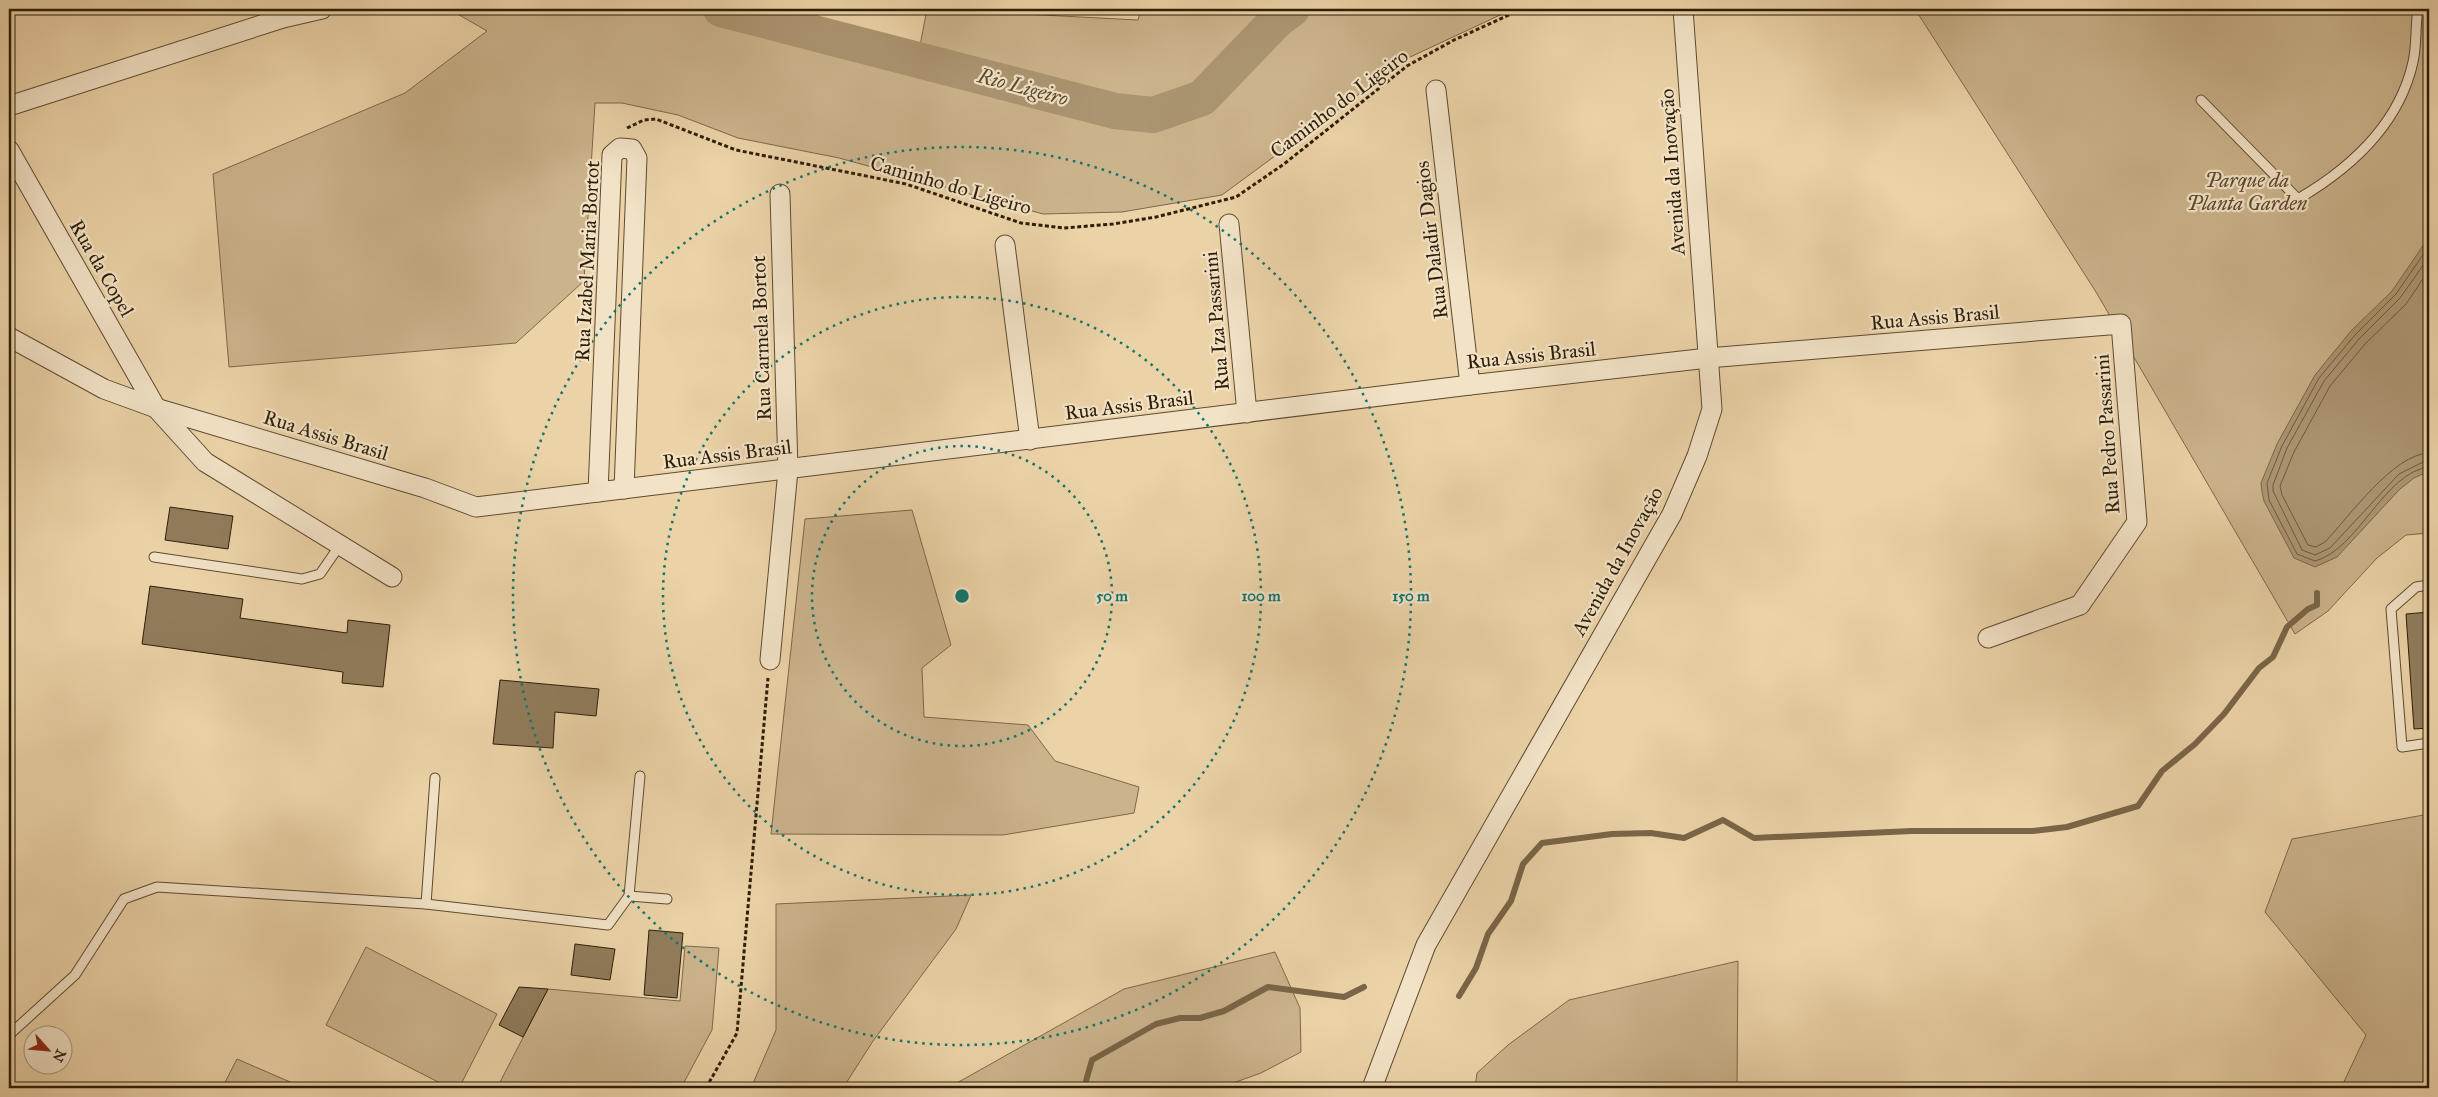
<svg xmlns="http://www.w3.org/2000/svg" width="2438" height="1097" font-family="'IM FELL Great Primer',serif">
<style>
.green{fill:#cbb38c;stroke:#7c684a}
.water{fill:#ab9571;stroke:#796547}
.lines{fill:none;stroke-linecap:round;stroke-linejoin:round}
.shore{stroke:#6c5a3c;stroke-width:1}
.stream{stroke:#796547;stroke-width:6}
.river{stroke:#ab9571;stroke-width:36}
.building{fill:#907c5b;stroke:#2e1e08}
.service-casing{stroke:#5d4b30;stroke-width:11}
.minor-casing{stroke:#5d4b30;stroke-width:21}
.path{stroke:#2e1e08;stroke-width:3;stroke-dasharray:4 2.5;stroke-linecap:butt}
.service{stroke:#f2e2c6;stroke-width:9}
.minor{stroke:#f2e2c6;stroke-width:19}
.ring{fill:none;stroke:#0f766e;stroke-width:2.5;stroke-dasharray:2.5 5}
.labels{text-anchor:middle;stroke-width:4.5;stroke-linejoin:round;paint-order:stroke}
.street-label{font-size:20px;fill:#2e1e08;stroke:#f2e2c6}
.park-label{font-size:20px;font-style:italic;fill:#5d4b30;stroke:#f2e2c6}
.water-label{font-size:21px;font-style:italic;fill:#5a482d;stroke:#f2e2c6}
.centre{fill:#0f766e;stroke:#f2e2c6;stroke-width:2.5}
.ring-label{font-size:15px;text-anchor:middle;font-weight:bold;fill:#0f766e;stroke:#f2e2c6;stroke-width:4.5;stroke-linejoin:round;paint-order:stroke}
</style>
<rect width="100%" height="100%" fill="#ebd2a7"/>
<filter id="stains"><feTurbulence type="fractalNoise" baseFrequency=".004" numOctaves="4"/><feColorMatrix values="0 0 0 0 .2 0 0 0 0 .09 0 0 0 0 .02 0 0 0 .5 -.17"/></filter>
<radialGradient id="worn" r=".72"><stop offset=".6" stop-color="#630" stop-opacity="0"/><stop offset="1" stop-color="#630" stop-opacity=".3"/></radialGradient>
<g class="green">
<path d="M449 9H753L919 51 927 9 1138 20 1141 9H1513L1408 58 1222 195 1122 212 1043 214 839 158 738 138 678 115 622 103H595L584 281 516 343 229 367 213 174 405 93 487 31Z"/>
<path d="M1915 9H2429V533L2406 535 2377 558 2328 611 2295 634 2096 292Z"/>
<path d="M912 510 951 645 922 668 924 717 1028 725 1055 761 1139 787 1134 813 1003 835 771 834 805 519Z"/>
<path d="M2429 814V1088H2341L2366 1035 2265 912 2292 839Z"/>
<path d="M971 895 956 929 873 1041 843 1088H751L776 1030V904Z"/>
<path d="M685 946 719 948 712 1030 681 1088H497L548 989 680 1001Z"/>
<path d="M366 947 497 1014 459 1088H450L326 1025Z"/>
<path d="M1275 952 1300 1008 1301 1052 1261 1073 1219 1088H948L1124 989Z"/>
<path d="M1738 961 1737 1088H1475L1477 1073 1508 1045 1569 1000Z"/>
<path d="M237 1059 304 1088H222Z"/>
</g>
<path class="water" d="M2429 237V471L2414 478 2400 489 2337 557 2315 567 2294 558 2264 501 2262 492 2261 483 2277 444 2315 375 2351 331 2392 291Z"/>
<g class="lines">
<g class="shore">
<path d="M2429 246 2396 294 2355 335 2319 378 2282 446 2267 483 2269 500 2297 554 2315 561C2358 550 2384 472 2429 467"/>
<path d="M2429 257 2400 298 2359 339 2324 381 2287 448 2273 485V491L2302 550 2315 555 2330 548 2399 474 2423 462 2429 461"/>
<path d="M2429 270 2406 304 2365 344 2330 386 2294 452 2280 486 2282 495 2308 545 2316 547 2325 542C2349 517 2393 454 2429 453"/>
</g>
<g class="stream">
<path d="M1459 996 1476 968 1488 934 1511 901 1523 864 1542 843 1612 834 1651 833 1684 838 1723 820 1754 838 1912 831H2033L2067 827 2138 806 2162 771 2195 744 2224 714 2259 668 2273 657 2287 627 2308 609 2317 605V593"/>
<path d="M1084 1088 1092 1060 1156 1024 1180 1018H1200L1224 1011 1268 987 1344 997 1364 987"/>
</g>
<path class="river" d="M721 9 1115 111 1153 115 1202 98 1278 19 1292 9"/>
</g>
<g class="building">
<path d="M170 507 233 516 228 549 165 540Z"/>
<path d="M150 586 243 599 240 618 347 633 348 620 390 625 383 687 342 683 343 672 142 644Z"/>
<path d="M2429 612V728L2414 729 2406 614Z"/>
<path d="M500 680 599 689 596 716 555 712 553 748 493 744Z"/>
<path d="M649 930 683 933 677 998 644 995Z"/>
<path d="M575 944 615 949 610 980 571 975Z"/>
<path d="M519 987 548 989 523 1037 499 1025Z"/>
</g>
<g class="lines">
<g class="service-casing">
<g id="service">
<path d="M2201 100 2298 199C2351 168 2399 125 2413 62 2417 45 2415 26 2418 9"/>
<path d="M154 557 302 579 320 574 340 545"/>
<path d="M2429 585 2416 587 2391 609 2402 747 2429 743"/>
<path d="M629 896 640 776"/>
<path d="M426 904 435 778"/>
<path d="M9 1035 75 975 124 899 157 887 426 904 608 925 629 896 667 899"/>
</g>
</g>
<g class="minor-casing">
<g id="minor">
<path d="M1436 90 1470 385"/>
<path d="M9 106 283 18 322 9"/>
<path d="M9 150 156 408 205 462 392 577"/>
<path d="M1229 224 1247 413"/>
<path d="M1005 245 1030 440"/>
<path d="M9 337 104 389 156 408 425 488 476 507 1470 385 1708 358 2121 324 2137 522 2080 605 1988 638"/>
<path d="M598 492 612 155 620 148 632 149 637 158 624 489"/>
<path d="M770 660 788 470 780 194"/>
<path d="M1372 1088 1426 945 1672 514 1697 456 1712 409 1683 9"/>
</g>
</g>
<g class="path">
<path d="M627 128 644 120 656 119 736 150 906 184 1021 223 1064 228 1113 224 1156 217 1236 197 1284 164 1407 66 1454 40 1522 9"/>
<path d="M706 1088 737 1033 768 678"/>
</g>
<use href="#service" class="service"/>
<use href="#minor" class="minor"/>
</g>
<g class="ring">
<circle cx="962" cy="596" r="150"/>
<circle cx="962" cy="596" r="299"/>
<circle cx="962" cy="596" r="449"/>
</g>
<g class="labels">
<g class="street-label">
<text transform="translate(1339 103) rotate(-37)" y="7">Caminho do Ligeiro</text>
<text transform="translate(1672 172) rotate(-94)" y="7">Avenida da Inovação</text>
<text transform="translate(951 185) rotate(16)" y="7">Caminho do Ligeiro</text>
<text transform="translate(1431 240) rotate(-97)" y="7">Rua Daladir Dagios</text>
<text transform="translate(587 261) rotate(-87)" y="7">Rua Izabel Maria Bortot</text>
<text transform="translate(102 268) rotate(60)" y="7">Rua da Copel</text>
<text transform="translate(1935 317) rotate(-5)" y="7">Rua Assis Brasil</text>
<text transform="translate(1216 321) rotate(-95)" y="7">Rua Iza Passarini</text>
<text transform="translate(761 338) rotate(-92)" y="7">Rua Carmela Bortot</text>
<text transform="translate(1531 355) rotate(-6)" y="7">Rua Assis Brasil</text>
<text transform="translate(1129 405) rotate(-7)" y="7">Rua Assis Brasil</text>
<text transform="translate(2107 434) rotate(-94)" y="7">Rua Pedro Passarini</text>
<text transform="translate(326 435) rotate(17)" y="7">Rua Assis Brasil</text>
<text transform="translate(727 454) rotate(-7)" y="7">Rua Assis Brasil</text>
<text transform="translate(1617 561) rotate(-61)" y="7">Avenida da Inovação</text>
</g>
<g class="park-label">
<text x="2247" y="187">Parque da<tspan x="2247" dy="23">Planta Garden</tspan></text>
</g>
<g class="water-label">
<text transform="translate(1023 87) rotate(15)" y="7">Rio Ligeiro</text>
</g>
</g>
<circle cx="962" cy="596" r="8" class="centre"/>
<g class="ring-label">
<text x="1112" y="601">50 m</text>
<text x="1261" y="601">100 m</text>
<text x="1411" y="601">150 m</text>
</g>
<rect width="2438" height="1097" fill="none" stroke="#ebd2a7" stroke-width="30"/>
<rect x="10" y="10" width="2418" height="1077" fill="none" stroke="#2e1e08" stroke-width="2.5"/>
<rect x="15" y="15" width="2408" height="1067" fill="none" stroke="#2e1e08"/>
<g transform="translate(48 1050) rotate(117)"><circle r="24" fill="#f2e2c6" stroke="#a4947a"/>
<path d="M0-4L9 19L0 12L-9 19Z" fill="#8f2418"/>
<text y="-8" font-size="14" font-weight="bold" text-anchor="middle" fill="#2e1e08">N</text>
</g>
<rect width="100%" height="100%" filter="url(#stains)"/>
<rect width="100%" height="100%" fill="url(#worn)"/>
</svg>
